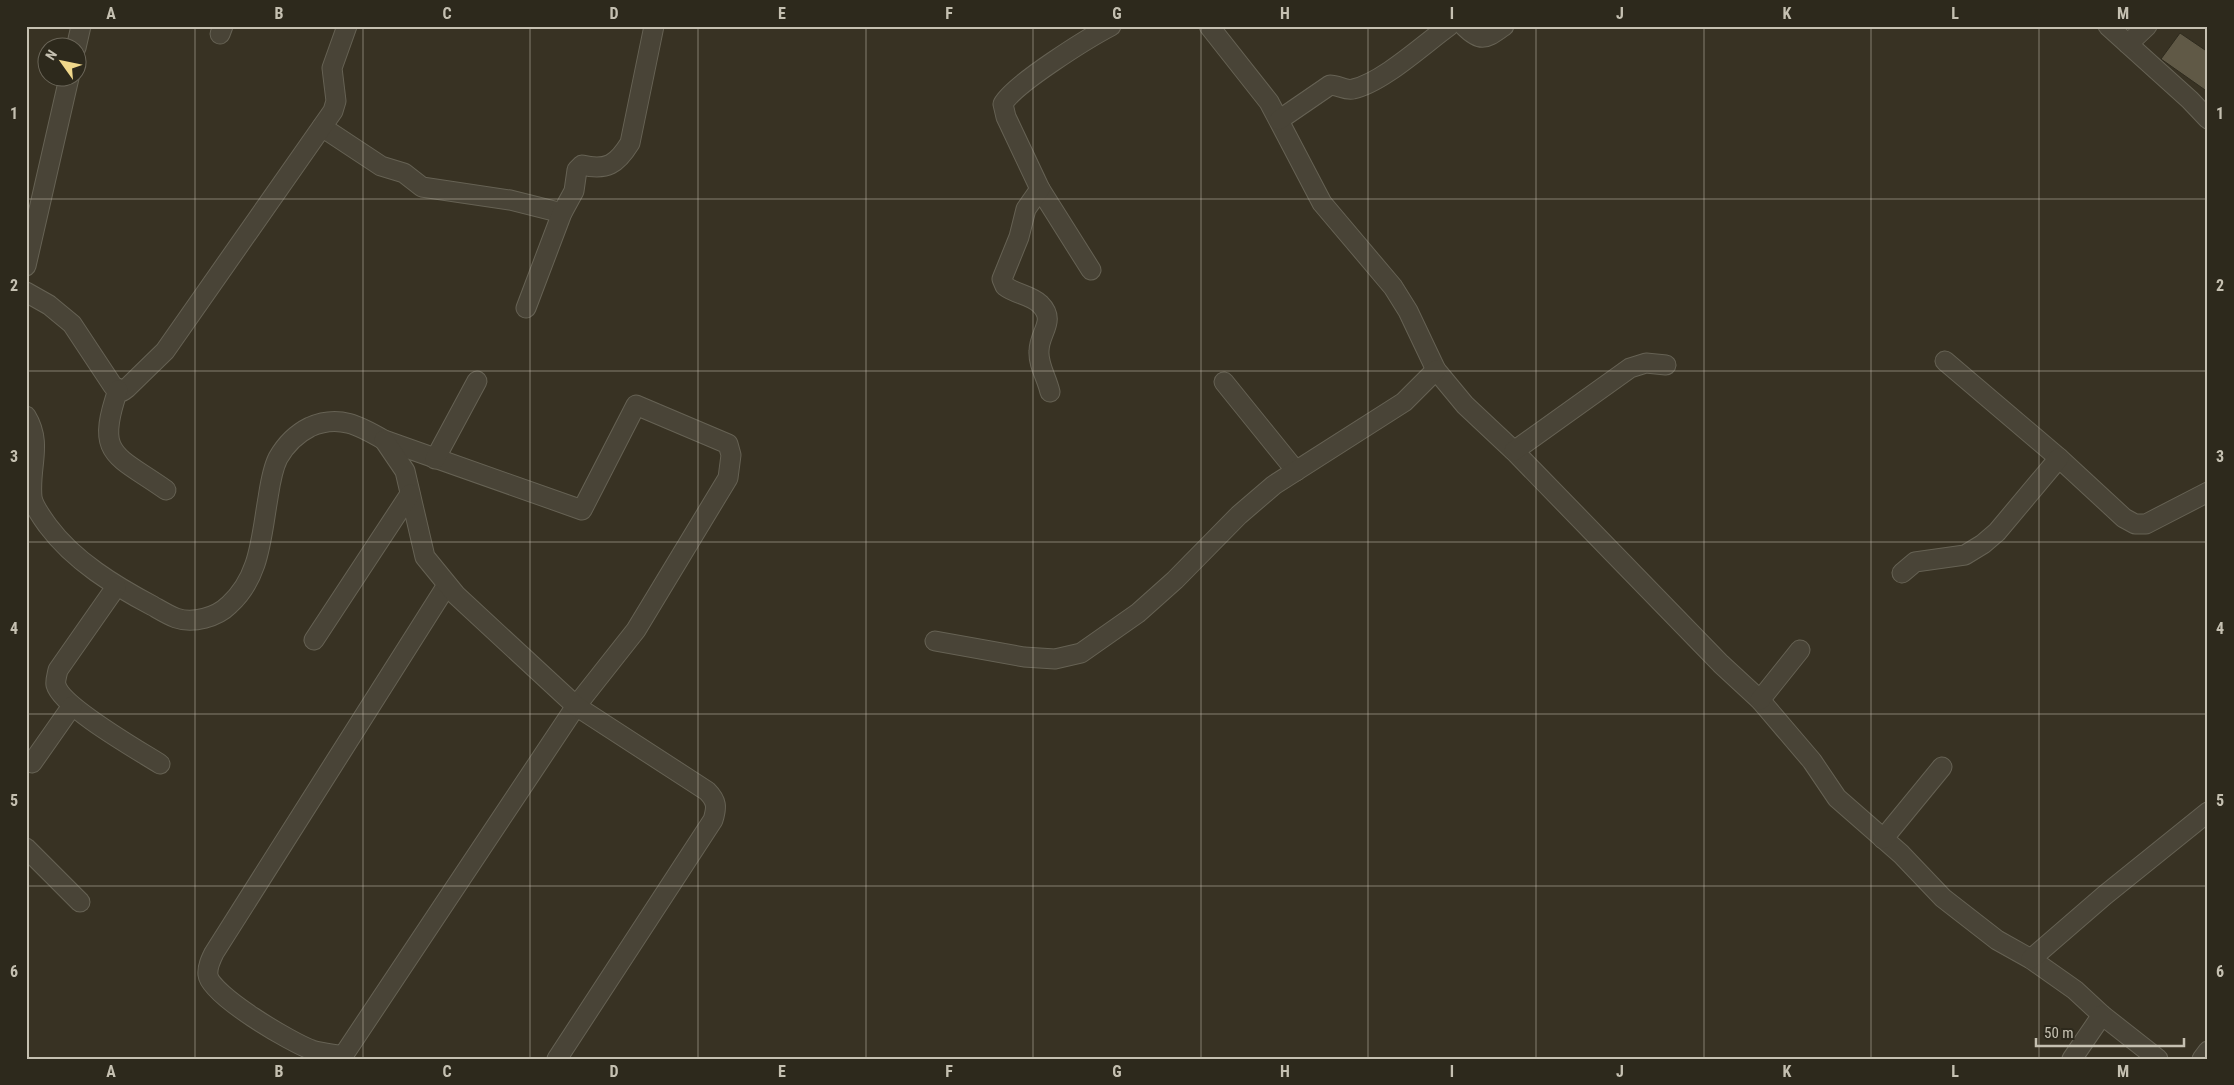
<svg xmlns="http://www.w3.org/2000/svg" width="2234" height="1085" font-family="'Roboto Condensed',sans-serif">
<style>
.building{fill:#605946;stroke:#2f2b1e}
.lines{fill:none;stroke-linecap:round;stroke-linejoin:round}
.minor-casing{stroke:#666254;stroke-width:21}
.minor{stroke:#494437;stroke-width:19}
.grid{fill:none;stroke:#c5c0b1;stroke-width:1;stroke-opacity:0.55}
.neatline{fill:none;stroke:#c5c0b1;stroke-width:2}
.grid-label{font-size:16px;text-anchor:middle;font-weight:bold;fill:#c5c0b1}
</style>
<rect width="100%" height="100%" fill="#383223"/>
<path class="building" d="M2180 33 2208 52V92L2161 59Z"/>
<g class="lines">
<g class="minor-casing">
<g id="minor">
<path d="M1209 26 1269 102 1322 203 1393 287 1408 311 1436 370 1465 405 1514 451 1721 664 1760 700 1812 761 1837 798 1901 854 1943 898 1997 940 2031 959 2075 990 2102 1015 2158 1059"/>
<path d="M1464 26C1482 44 1486 38 1504 26"/>
<path d="M2108 26 2190 100 2208 119"/>
<path d="M220 34 223 26"/>
<path d="M2128 44 2147 26"/>
<path d="M76 48 81 26"/>
<path d="M1279 120 1330 85C1338 85 1346 91 1353 89 1382 83 1424 44 1449 26"/>
<path d="M322 127 381 166 404 173 422 187 510 200 562 213"/>
<path d="M1040 189 1091 270"/>
<path d="M26 266 69 78"/>
<path d="M26 292 49 305 72 324 113 386 123 391 127 388 165 351 333 111 336 101 332 68 347 26"/>
<path d="M526 308 562 213 574 191 577 170 582 165C607 171 617 164 630 143L654 26"/>
<path d="M1945 361 2059 458 2124 518 2135 524H2146L2208 492"/>
<path d="M1224 382 1296 471"/>
<path d="M118 390C95 456 115 454 166 490"/>
<path d="M1050 392C1047 378 1038 365 1039 351 1039 332 1057 321 1040 304 1031 295 1015 294 1005 286L1002 279 1019 237 1026 209 1040 189 1006 117 1003 104C1014 84 1088 38 1111 26"/>
<path d="M26 416C43 444 29 466 32 497 33 506 43 519 48 526 74 561 115 586 153 606 160 610 168 615 176 618 193 624 217 617 229 605 260 577 261 538 268 498 270 485 272 470 278 458 286 444 296 434 310 427 339 414 360 426 384 440L582 510 636 405 728 444 731 455 728 478 636 630 576 706 343 1056C333 1054 322 1053 312 1050 292 1043 210 995 208 975 207 967 211 959 214 953L447 585"/>
<path d="M384 440 405 471 425 557 456 595 576 706 707 791C717 801 717 807 713 820L557 1059"/>
<path d="M1514 451 1630 368 1646 363 1666 365"/>
<path d="M435 459 477 381"/>
<path d="M1902 573 1915 562 1965 555 1983 544 1997 532 2059 458"/>
<path d="M116 587 58 670C57 675 55 681 56 685 62 707 138 750 160 764"/>
<path d="M314 640 410 494"/>
<path d="M935 641 1024 657 1055 659 1081 653 1138 613 1175 580 1239 515 1274 485 1404 402 1436 370"/>
<path d="M1760 700 1800 650"/>
<path d="M32 763 72 706"/>
<path d="M1883 839 1942 767"/>
<path d="M26 848 80 902"/>
<path d="M2031 959 2105 895 2208 812"/>
<path d="M2072 1059 2102 1015"/>
<path d="M2202 1059 2208 1051"/>
</g>
</g>
<use href="#minor" class="minor"/>
</g>
<path class="grid" d="M195 26V1059M363 26V1059M530 26V1059M698 26V1059M866 26V1059M1033 26V1059M1201 26V1059M1368 26V1059M1536 26V1059M1704 26V1059M1871 26V1059M2039 26V1059M26 199H2208M26 371H2208M26 542H2208M26 714H2208M26 886H2208"/>
<rect width="2234" height="1085" fill="none" stroke="#2d291c" stroke-width="55"/>
<g transform="translate(62 62) rotate(303)"><circle r="24" fill="#2d291c" stroke="#6a6558"/>
<path d="M0-4L9 19L0 12L-9 19Z" fill="#f0d88b"/>
<text y="-8" font-size="14" font-weight="bold" text-anchor="middle" fill="#c5c0b1">N</text>
</g>
<path d="M2036 1038v8h148v-8" fill="none" stroke="#c5c0b1" stroke-width="2.5"/>
<text x="2044" y="1038" font-size="15" fill="#c5c0b1" stroke="#2d291c" stroke-width="4" paint-order="stroke">50 m</text>
<rect x="28" y="28" width="2178" height="1030" class="neatline"/>
<g class="grid-label">
<text x="111" y="19">A</text>
<text x="279" y="19">B</text>
<text x="447" y="19">C</text>
<text x="614" y="19">D</text>
<text x="782" y="19">E</text>
<text x="949" y="19">F</text>
<text x="1117" y="19">G</text>
<text x="1285" y="19">H</text>
<text x="1452" y="19">I</text>
<text x="1620" y="19">J</text>
<text x="1787" y="19">K</text>
<text x="1955" y="19">L</text>
<text x="2123" y="19">M</text>
<text x="14" y="119">1</text>
<text x="2220" y="119">1</text>
<text x="14" y="291">2</text>
<text x="2220" y="291">2</text>
<text x="14" y="462">3</text>
<text x="2220" y="462">3</text>
<text x="14" y="634">4</text>
<text x="2220" y="634">4</text>
<text x="14" y="806">5</text>
<text x="2220" y="806">5</text>
<text x="14" y="977">6</text>
<text x="2220" y="977">6</text>
<text x="111" y="1077">A</text>
<text x="279" y="1077">B</text>
<text x="447" y="1077">C</text>
<text x="614" y="1077">D</text>
<text x="782" y="1077">E</text>
<text x="949" y="1077">F</text>
<text x="1117" y="1077">G</text>
<text x="1285" y="1077">H</text>
<text x="1452" y="1077">I</text>
<text x="1620" y="1077">J</text>
<text x="1787" y="1077">K</text>
<text x="1955" y="1077">L</text>
<text x="2123" y="1077">M</text>
</g>
</svg>
